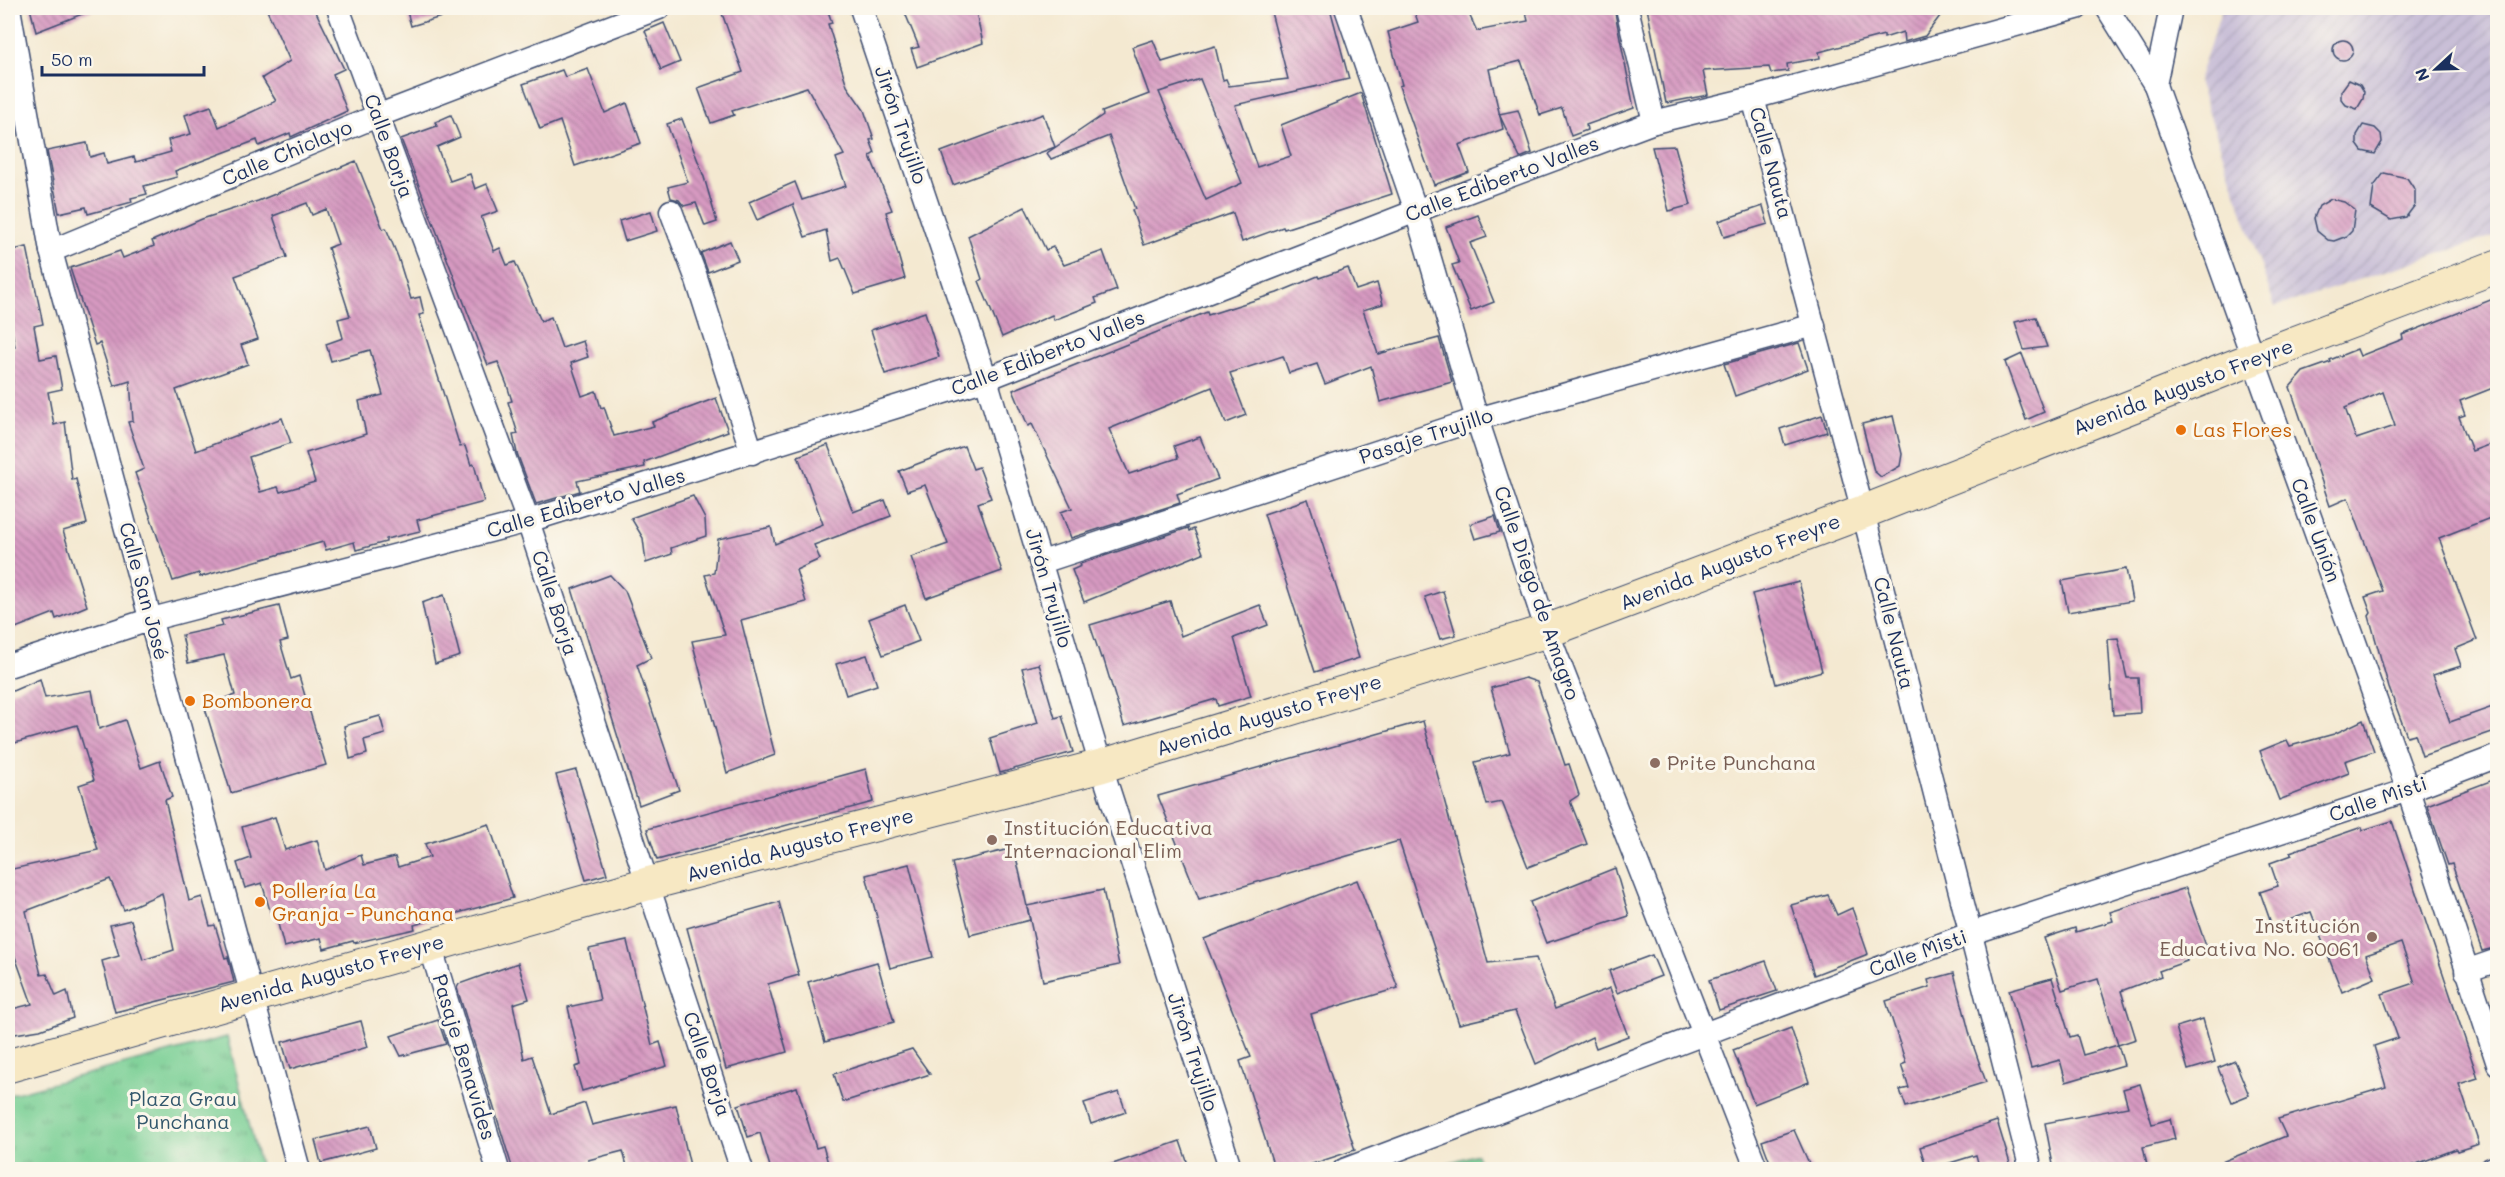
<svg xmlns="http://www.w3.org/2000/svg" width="2505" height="1177" font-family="Mali,sans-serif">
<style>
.industrial{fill:url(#industrial-furrows)}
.grass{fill:url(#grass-tufts);stroke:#4a7f79;stroke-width:1.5}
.building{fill:url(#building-back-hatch);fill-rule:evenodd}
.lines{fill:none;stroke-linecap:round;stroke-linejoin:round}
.minor-casing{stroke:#3c4b6f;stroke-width:25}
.secondary-casing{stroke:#3c4b6f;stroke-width:35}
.minor{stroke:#fff;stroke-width:22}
.secondary{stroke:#f7e8c3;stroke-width:33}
.food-dot{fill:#e8710a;stroke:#fbf7ec;stroke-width:2}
.education-dot{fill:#8d6e63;stroke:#fbf7ec;stroke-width:2}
.labels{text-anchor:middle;stroke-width:6;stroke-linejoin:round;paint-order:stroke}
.street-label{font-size:20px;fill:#1b2f5e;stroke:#fbf7ec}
.food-label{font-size:20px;fill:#c56008;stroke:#fbf7ec;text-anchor:start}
.education-label{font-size:20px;fill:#785e54;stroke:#fbf7ec;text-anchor:start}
.park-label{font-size:20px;fill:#32576c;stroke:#fbf7ec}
</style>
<defs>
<pattern id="industrial-furrows" width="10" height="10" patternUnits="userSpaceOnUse" patternTransform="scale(1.5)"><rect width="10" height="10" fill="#c9bfd7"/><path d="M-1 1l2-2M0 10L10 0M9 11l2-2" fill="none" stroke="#aca4bb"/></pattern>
<pattern id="grass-tufts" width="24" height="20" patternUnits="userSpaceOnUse" patternTransform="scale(1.5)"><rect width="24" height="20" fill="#79cf94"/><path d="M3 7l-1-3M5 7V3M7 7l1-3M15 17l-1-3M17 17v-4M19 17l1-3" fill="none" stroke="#62a87c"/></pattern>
<pattern id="building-back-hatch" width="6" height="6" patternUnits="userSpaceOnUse" patternTransform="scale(1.5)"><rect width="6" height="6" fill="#d79ac1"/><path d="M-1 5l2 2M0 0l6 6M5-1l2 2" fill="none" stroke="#ae7ea0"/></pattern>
</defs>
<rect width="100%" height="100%" fill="#fbf7ec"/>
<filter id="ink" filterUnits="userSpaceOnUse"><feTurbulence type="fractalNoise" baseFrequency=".0167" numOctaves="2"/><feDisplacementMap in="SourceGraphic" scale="12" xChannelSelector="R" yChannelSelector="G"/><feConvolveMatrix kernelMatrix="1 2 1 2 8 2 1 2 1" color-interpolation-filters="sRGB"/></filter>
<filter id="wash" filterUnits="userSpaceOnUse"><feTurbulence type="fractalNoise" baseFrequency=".008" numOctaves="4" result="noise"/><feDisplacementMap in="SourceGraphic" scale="24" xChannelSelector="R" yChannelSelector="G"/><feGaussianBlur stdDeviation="1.35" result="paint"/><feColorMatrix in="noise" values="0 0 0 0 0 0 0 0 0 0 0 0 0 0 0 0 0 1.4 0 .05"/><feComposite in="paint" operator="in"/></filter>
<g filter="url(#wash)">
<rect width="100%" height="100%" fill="#f4e9d1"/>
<path class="industrial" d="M2222 8H2497V235L2275 307 2198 81Z"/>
<g class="grass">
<path d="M227 1037 261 1169H8V1095Z"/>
<path d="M1477 1154 1482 1169H1430Z"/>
</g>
<g id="blocks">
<g class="building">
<path d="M30 8H95V9L36 32Z"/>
<path d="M266 8H314L344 69 333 74 347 111 291 137 290 133 259 146 257 140 175 171 177 177 144 186 147 194 131 198 132 202 88 214 86 207 59 213 47 151 87 143 90 157 104 153 107 164 134 157 136 162 171 152 168 140 191 134 185 115 211 106 219 127 276 101 262 78 290 61Z"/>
<path d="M406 8H458V12L411 26Z"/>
<path d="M720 8H827L832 23 828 24 847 86 864 110 874 139 870 140 875 153 870 156 892 210 886 212 905 279 855 294 840 258 832 261 826 230 805 237 793 204 757 220 749 202 795 182 802 200 846 186 836 158 844 155 807 87 732 111 734 115 711 123 698 88 743 72Z"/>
<path d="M903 8H975L983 43 917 67 911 49 919 47Z"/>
<path d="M1270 8H1330L1349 79 1235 105 1257 167 1291 156 1281 125 1361 93 1392 194 1284 229 1283 227 1242 242 1233 213 1144 245 1132 210 1135 209 1109 136 1051 159 1047 153 1103 115 1102 112 1149 94 1132 47 1153 40 1162 62 1215 46 1223 80 1226 79 1229 86 1288 79ZM1200 79 1242 183 1206 200 1159 92Z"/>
<path d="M1413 8H1466L1477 31 1528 21 1526 12 1550 8H1614L1634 108 1586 125 1587 130 1571 136 1562 108 1540 115 1521 61 1489 69 1503 129 1459 145 1469 172 1434 185 1399 86 1402 85 1388 32 1418 22Z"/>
<path d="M1647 8H1946L1925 36 1904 42 1903 32 1884 38V35L1819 52 1820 58 1787 64 1788 71 1771 73 1769 67 1703 71 1708 95 1666 103Z"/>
<path d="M664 23 680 62 661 70 645 31Z"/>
<circle cx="2343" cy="50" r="10"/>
<path d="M588 69 605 113 627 103 641 143 575 166 560 121 540 129 523 84 562 70 565 77Z"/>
<path d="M2349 80 2360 85 2364 92 2363 99 2357 109 2346 105 2341 99V91Z"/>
<path d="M1518 110 1532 153 1520 158 1499 114Z"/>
<path d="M1043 114 1055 147 953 185 941 152Z"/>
<path d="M451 115 460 137 437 147 450 181 470 174 475 189 487 184 498 211 481 217 494 251 500 248 507 265 515 262 541 321 551 317 562 348 583 341 588 357 571 363 582 396 596 391 601 408 604 407 614 436 654 426 652 422 716 398 728 431 644 462 645 467 577 481 580 491 536 504 517 453 513 435 518 434 508 402 512 401 507 385 498 362 488 365 401 139 437 126 435 122Z"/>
<path d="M682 119 704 177 717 222 705 226 696 203 684 206 679 200 671 198 668 187 688 182 667 124Z"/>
<path d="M2363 125 2375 128 2381 134 2382 142 2375 154 2362 151 2357 144V135Z"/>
<path d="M1675 146 1691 205 1669 211 1652 147Z"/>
<path d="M356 161 383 229 386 228 398 257 411 299 420 297 424 314 419 315 460 447 465 446 471 465 474 464 484 502 417 520 420 531 386 539V542L356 550 354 542 326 550 323 542 200 577 199 573 173 581 135 473 144 469 128 422 133 421 130 381 114 386 100 343 95 345 70 268 120 251 123 258 154 246 152 241 202 219 258 201ZM307 203 312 215 326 209 338 244 328 248 350 316 338 319 343 338 326 344 331 361 370 350 383 395 359 401 366 434 306 453 315 482 280 492 278 487 260 492 249 457 291 443 282 418 196 451 176 390 248 364 241 345 258 339 235 276 287 257 273 216Z"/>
<path d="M2384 173 2407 178 2415 190V205L2406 217 2391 220 2371 208 2374 186Z"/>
<path d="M2331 199 2344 202 2355 210 2352 231 2347 236 2334 241 2328 240 2317 231 2314 218 2319 206Z"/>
<path d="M1763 206 1768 224 1724 237 1719 221Z"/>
<path d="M1025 207 1046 250 1053 247 1064 265 1103 251 1117 290 1095 298 1097 303 1054 320 1052 315 1002 337 979 281 982 279 968 236Z"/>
<path d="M651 211 657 231 625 241 619 221Z"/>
<path d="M1478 215 1487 237 1470 243 1494 302 1471 311 1452 265 1459 263 1446 227Z"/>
<path d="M730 241 738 260 708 272 701 253Z"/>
<path d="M27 247 43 324 34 326 40 359 56 356 62 389 48 392 54 425 65 422 72 480 76 479 87 524 63 531 87 606 56 619 54 613 8 631V349L15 347 8 311V251Z"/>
<path d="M1348 268 1356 290 1377 283 1383 304 1363 310 1378 354 1439 338 1452 382 1380 402 1371 366 1325 384 1317 364 1289 373 1283 356 1230 373 1246 415 1226 423 1212 387 1109 429 1129 474 1178 458 1174 446 1200 437 1218 479 1177 494 1180 503 1071 538 1061 512 1072 508 1032 424 1028 426 1013 390 1207 312 1208 315 1277 293 1318 276 1319 278Z"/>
<path d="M2498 297V386L2460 401 2465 415 2459 417 2472 451 2491 444 2498 462V515L2439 538 2477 640 2455 649 2461 666 2433 675 2450 722 2498 705V730L2422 756 2415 734 2407 736 2389 688 2369 616 2371 613 2365 597 2383 591 2348 498 2330 506 2290 387 2303 372 2331 362 2330 360 2357 349 2360 356 2403 339 2402 335ZM2383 392 2395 426 2356 439 2345 408Z"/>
<path d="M925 312 939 357 885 374 871 330Z"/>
<path d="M2036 317 2047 347 2024 350 2015 322Z"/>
<path d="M1799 343 1808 369 1735 396 1724 364Z"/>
<path d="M2022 354 2044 412 2026 420 2005 362Z"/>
<path d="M1822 415 1827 432 1785 445 1780 429Z"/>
<path d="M1893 416 1902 454 1900 466 1881 477 1874 471 1862 424Z"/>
<path d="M828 445 853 512 885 500 891 516 814 545 820 559 796 570 806 602 741 620 775 755 727 773 692 641 725 635 705 575 714 573 718 539 771 527 775 544 823 524 798 456Z"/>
<path d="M964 446 973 469 979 467 991 498 978 503 1002 571 926 598 911 557 948 544 925 485 907 491 899 471Z"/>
<path d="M693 496 705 519 706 536 671 548 672 554 646 563 643 538 631 518Z"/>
<path d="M1308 499 1359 658 1315 672 1264 514Z"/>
<path d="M1495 516 1500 532 1475 539 1470 524Z"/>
<path d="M1188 528 1189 531 1194 529 1203 553 1084 602 1072 570 1081 566 1080 564Z"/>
<path d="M2126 569 2132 601 2068 612 2062 581Z"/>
<path d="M610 575 625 591 651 658 637 665 679 790 639 805 572 589Z"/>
<path d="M1799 582 1822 671 1776 684 1752 594Z"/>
<path d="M1443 591 1456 635 1440 639 1425 597Z"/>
<path d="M444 595 460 656 435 664 422 603Z"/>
<path d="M1170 601 1181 636 1260 605 1268 625 1234 638 1251 696 1218 706 1216 699 1124 726 1103 657 1101 658 1090 625Z"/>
<path d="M905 605 919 641 883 655 869 619Z"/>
<path d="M279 606 288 640 280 642 291 679 299 676 326 765 231 793 204 705 235 695 224 655 188 663 182 635 223 626 221 620Z"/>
<path d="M2118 638 2127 678H2138L2140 713 2113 715 2108 639Z"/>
<path d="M867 655 877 685 846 695 836 664Z"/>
<path d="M1039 664 1055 718 1062 716 1073 752 1000 773 990 738 1038 723 1022 668Z"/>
<path d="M1525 678 1537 682 1565 765 1569 764 1579 795 1570 801 1587 844 1528 867 1502 802 1487 805 1475 762 1510 753 1491 688Z"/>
<path d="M40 679 45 698 92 690 99 729 125 720 141 768 160 761 172 797 165 800 189 901 202 897 210 926 215 925 225 958 228 957 234 982 115 1012 102 961 119 956 110 925 131 920 143 960 174 950 162 893 124 910 110 879 26 911 41 975 47 974 56 996 67 991 73 1018 40 1030 8 1035V1010L32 1004 13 951 10 952 8 938V870L98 850 79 785 94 780 77 725 8 745V693Z"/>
<path d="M380 716 385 734 364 740 367 754 350 759 344 726Z"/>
<path d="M2363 720 2374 751 2345 761 2349 773 2279 800 2260 751 2287 740 2290 746 2334 734Z"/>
<path d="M1423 721 1488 963 1536 958 1555 1009 1610 988 1628 1036 1596 1048 1592 1037 1536 1064 1515 1011 1459 1024 1399 841 1199 899 1158 796Z"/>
<path d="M866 769 873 802 657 860 647 829Z"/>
<path d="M576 770 607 874 586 880 556 775Z"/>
<path d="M2498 778V947L2482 951 2452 864 2448 865 2427 805Z"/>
<path d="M275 817 285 850 317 840 325 870 361 855 364 865 395 857 398 867 430 857 425 844 489 824 513 898 414 925 415 929 354 943 353 941 324 949 321 938 284 947 275 912 271 914 262 883 245 888 237 863 251 858 242 827Z"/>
<path d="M2392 821 2478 1078 2459 1084 2479 1144 2457 1151 2456 1149 2401 1170H2202L2286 1136 2278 1119 2386 1087 2374 1046 2398 1038 2382 994 2415 983 2401 943 2366 955 2375 978 2342 992 2311 912 2272 926 2260 892 2278 886 2270 863 2292 855 2290 852 2362 827 2363 830Z"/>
<path d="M1014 848 1030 920 970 935 952 863Z"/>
<path d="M909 864 933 957 890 968 866 875Z"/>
<path d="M1615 868 1629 916 1546 943 1530 902Z"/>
<path d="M1357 880 1398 988 1311 1014 1355 1150 1294 1170H1275L1240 1061 1251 1057 1204 939Z"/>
<path d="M2186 888 2206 946 2185 954 2187 961 2159 971 2161 976 2121 991 2136 1039 2118 1045 2098 979 2062 990 2044 938 2075 928 2076 932 2113 921 2110 912Z"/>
<path d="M1103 890 1119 965 1043 981 1027 906Z"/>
<path d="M1828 895 1837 915 1852 908 1868 954 1814 975 1791 905Z"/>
<path d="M779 902 799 975 768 984 787 1052 726 1069 687 928Z"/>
<path d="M627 941 652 1045 660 1042 667 1066 582 1091 575 1067 581 1065 568 1007 600 1000 589 949Z"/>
<path d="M1652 955 1661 976 1617 993 1609 971Z"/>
<path d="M1766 961 1777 991 1719 1010 1709 980Z"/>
<path d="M877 962 894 1022 825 1042 808 982Z"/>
<path d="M518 963 529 999 513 1004 524 1059 532 1056 551 1114 585 1103 592 1125 676 1105 691 1170H649L648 1165 628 1170 623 1151 588 1160 590 1165 576 1170H513L457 988 459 984Z"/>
<path d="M1954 973 1971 1039 1986 1082 1906 1107 1900 1090 1909 1088 1901 1065 1906 1063 1886 1001 1930 987 1928 980Z"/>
<path d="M2052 978 2070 1037 2077 1035 2083 1055 2118 1045 2124 1065 2066 1082 2060 1060 2031 1068 2009 990Z"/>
<path d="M2203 1019 2215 1062 2188 1070 2176 1027Z"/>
<path d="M438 1020 446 1044 401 1056 391 1036Z"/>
<path d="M361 1021 368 1047 290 1069 282 1042Z"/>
<path d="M1791 1028 1809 1082 1754 1104 1733 1050Z"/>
<path d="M912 1049 930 1074 843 1102 834 1074Z"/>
<path d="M2235 1061 2249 1095 2232 1102 2218 1068Z"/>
<path d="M2140 1084 2152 1124 2170 1119 2175 1139 2143 1147 2147 1165 2128 1170H2054L2045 1123 2128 1107 2123 1089Z"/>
<path d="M797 1087 816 1148 823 1146 830 1170H771L760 1133 748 1137 738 1105Z"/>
<path d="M1119 1092 1126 1112 1091 1124 1084 1103Z"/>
<path d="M1997 1121 2012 1170H1980L1976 1155 1927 1170 1920 1147Z"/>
<path d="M370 1126 376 1148 321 1163 315 1140Z"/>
<path d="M1794 1130 1812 1170H1773L1762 1141Z"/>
<path d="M1180 1141 1190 1170H1105L1104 1167Z"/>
</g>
</g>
</g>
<g filter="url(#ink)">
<use href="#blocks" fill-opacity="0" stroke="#3c4b6f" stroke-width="1.5"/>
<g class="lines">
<g class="minor-casing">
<g id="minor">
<path d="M9 8 51 251 299 1170"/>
<path d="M338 8 528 521 742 1170"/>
<path d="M861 8 986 379 1101 766 1231 1170"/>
<path d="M1346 8 1416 211 1477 419 1547 631 1757 1170"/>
<path d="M1627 8 1654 122"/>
<path d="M2107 8 2155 85 2408 790 2498 1064"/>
<path d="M2155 85 2171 8"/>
<path d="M1753 98 1863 512 2031 1170"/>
<path d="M671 211 696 277 752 453"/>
<path d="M51 251 377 116 659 8"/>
<path d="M1042 562 1477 419 1814 325"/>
<path d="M8 666 152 619 528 521 986 379 1416 211 1654 122 1753 98 2077 8"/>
<path d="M430 945 498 1170"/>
<path d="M2466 971 2498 960"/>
<path d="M1344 1170 1969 934 2408 790 2498 756"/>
<path d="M2489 1170 2498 1166"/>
</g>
</g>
<g class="secondary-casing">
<path id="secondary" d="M8 1066 647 884 1101 766 1547 631 1863 512 2255 358 2498 266"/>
</g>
<use href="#minor" class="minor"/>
<use href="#secondary" class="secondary"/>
</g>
</g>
<g class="food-dot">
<circle cx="2181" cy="430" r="6"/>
<circle cx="190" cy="701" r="6"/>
<circle cx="260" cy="902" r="6"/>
</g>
<g class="education-dot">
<circle cx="1655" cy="763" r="6"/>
<circle cx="992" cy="840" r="6"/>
<circle cx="2372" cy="937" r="6"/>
</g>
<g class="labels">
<g class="street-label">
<text transform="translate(901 125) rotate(71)" y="7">Jirón Trujillo</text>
<text transform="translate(389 146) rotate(70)" y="7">Calle Borja</text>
<text transform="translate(287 153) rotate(-23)" y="7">Calle Chiclayo</text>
<text transform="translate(1771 163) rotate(75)" y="7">Calle Nauta</text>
<text transform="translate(1502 179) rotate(-21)" y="7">Calle Ediberto Valles</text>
<text transform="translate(1048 353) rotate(-21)" y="7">Calle Ediberto Valles</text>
<text transform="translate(2183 387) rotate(-21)" y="7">Avenida Augusto Freyre</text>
<text transform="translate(1426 436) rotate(-18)" y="7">Pasaje Trujillo</text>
<text transform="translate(586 503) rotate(-16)" y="7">Calle Ediberto Valles</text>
<text transform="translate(2316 530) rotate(70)" y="7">Calle Unión</text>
<text transform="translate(1730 562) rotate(-21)" y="7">Avenida Augusto Freyre</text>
<text transform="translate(1049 588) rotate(74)" y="7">Jirón Trujillo</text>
<text transform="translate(144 591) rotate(75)" y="7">Calle San José</text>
<text transform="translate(1537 593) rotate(71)" y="7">Calle Diego de Amagro</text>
<text transform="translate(555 603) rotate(72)" y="7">Calle Borja</text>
<text transform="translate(1894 633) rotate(76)" y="7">Calle Nauta</text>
<text transform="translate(1269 715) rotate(-17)" y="7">Avenida Augusto Freyre</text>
<text transform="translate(2378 799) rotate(-19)" y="7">Calle Misti</text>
<text transform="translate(800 845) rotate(-15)" y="7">Avenida Augusto Freyre</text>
<text transform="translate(1918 953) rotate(-20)" y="7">Calle Misti</text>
<text transform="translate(331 973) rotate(-16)" y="7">Avenida Augusto Freyre</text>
<text transform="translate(1193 1052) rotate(72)" y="7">Jirón Trujillo</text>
<text transform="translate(464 1057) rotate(73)" y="7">Pasaje Benavides</text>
<text transform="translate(707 1064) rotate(71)" y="7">Calle Borja</text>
</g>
<g class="food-label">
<text x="2193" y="437">Las Flores</text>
<text x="202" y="708">Bombonera</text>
<text x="272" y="898">Pollería La<tspan x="272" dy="23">Granja - Punchana</tspan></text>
</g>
<g class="education-label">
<text x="1667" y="770">Prite Punchana</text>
<text x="1004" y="835">Institución Educativa<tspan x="1004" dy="23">Internacional Elim</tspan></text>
<text x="2360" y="933" text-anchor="end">Institución<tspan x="2360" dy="23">Educativa No. 60061</tspan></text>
</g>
<g class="park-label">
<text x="183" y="1106">Plaza Grau<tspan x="183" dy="23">Punchana</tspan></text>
</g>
</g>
<rect width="2505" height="1177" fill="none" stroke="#fbf7ec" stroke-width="30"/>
<g transform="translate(2436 69) rotate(248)" stroke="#fbf7ec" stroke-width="4.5" paint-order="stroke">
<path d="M0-4.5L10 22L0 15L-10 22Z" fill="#1b2f5e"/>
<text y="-9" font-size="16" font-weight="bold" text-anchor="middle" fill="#1b2f5e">N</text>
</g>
<path d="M42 66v9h162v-9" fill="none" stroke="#1b2f5e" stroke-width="3"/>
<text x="51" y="66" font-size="18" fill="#1b2f5e" stroke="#fbf7ec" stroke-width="4.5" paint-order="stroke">50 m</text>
</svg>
